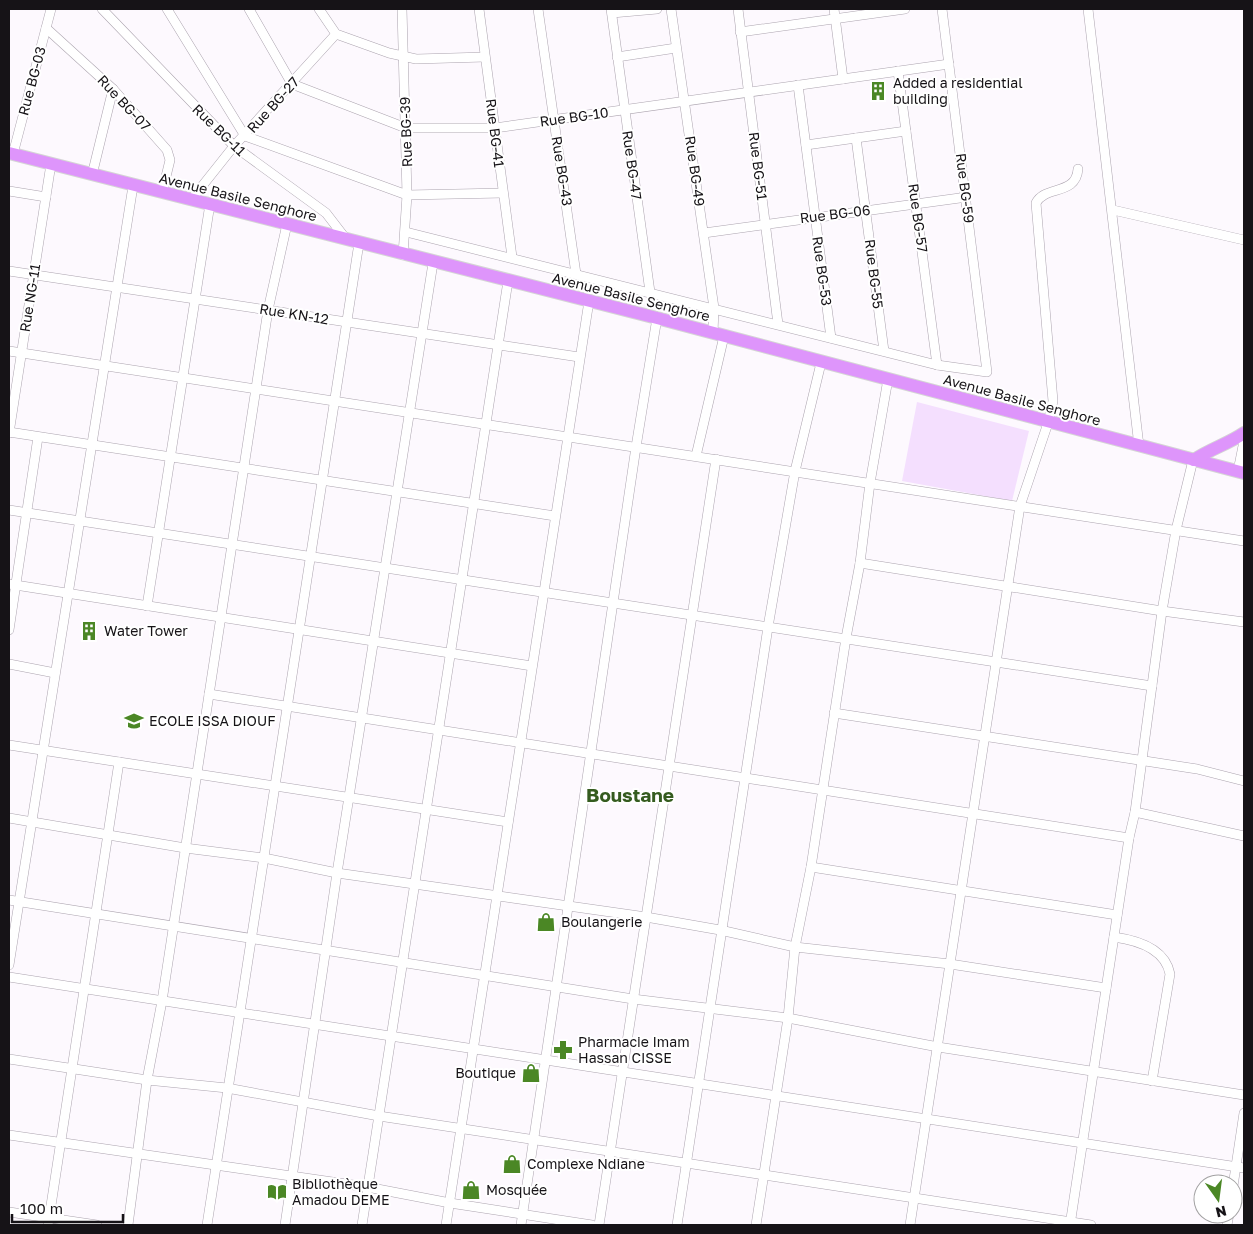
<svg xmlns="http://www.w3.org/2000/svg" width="1253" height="1234" font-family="'Golos Text',sans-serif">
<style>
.green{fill:#f4dffe}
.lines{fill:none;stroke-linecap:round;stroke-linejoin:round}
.minor-casing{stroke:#aca4af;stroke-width:10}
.highway-casing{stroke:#d5d5d5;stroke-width:14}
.minor{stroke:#fff;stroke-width:9}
.highway{stroke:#de95fb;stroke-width:12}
.labels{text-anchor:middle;stroke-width:4;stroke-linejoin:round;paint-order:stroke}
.street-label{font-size:14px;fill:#161317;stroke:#fff}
.poi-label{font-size:14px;fill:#161317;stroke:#fff;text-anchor:start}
.district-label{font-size:19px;font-weight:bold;fill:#355c1f;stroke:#fff}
</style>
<rect width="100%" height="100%" fill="#fdf9fe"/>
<path class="green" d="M917 402 1029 431 1012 501 902 481Z"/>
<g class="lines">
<g class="minor-casing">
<g id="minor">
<path d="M102 9 234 146 326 213 346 239"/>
<path d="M167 9 245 136 407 195 503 193"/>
<path d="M249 9 292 84 406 128H495L949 64"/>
<path d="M319 9 336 34 389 53 416 59 485 57"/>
<path d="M402 9 407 195 403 255"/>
<path d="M479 9 512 257"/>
<path d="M538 9 576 274"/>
<path d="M611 9 650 292"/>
<path d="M671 9 714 308 713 333"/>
<path d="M738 9 778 324"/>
<path d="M834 9 843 79"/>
<path d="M1088 9 1139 446"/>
<path d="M612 13 657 9"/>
<path d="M46 28 113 89 167 150 170 160 162 193"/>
<path d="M740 32 905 9"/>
<path d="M617 57 676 48"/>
<path d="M898 71 937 365"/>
<path d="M798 85 831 338"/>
<path d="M856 138 884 351"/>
<path d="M806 145 906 131"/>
<path d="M13 154 51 9"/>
<path d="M92 175 113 89"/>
<path d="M9 191 46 197"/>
<path d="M191 200 234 146 336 34"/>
<path d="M1113 210 1244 240"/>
<path d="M406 232 937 365 987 372 942 9"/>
<path d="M704 233 967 197"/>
<path d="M9 271 579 357"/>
<path d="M9 351 1244 541"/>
<path d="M9 432 555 516"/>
<path d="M9 433 51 164"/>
<path d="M696 456 724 336"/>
<path d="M1238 471 1244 441"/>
<path d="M9 510 1152 686"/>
<path d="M860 563 1162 611 1244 622"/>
<path d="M9 584 532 666"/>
<path d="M147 606 210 204"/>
<path d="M9 630 38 437"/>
<path d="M9 664 55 673"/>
<path d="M209 694 1129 838"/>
<path d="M834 713 1197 769 1244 781"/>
<path d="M9 745 508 822"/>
<path d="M1135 812 1244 836"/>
<path d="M9 818 185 848 264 858 337 873 646 917 720 930 795 947 950 964 1106 988"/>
<path d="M811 867 1117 915"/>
<path d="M9 900 633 999 788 1018 938 1047 1244 1095"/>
<path d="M1114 937C1136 940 1165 948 1170 974L1152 1081"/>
<path d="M9 965 133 186"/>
<path d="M9 977 1244 1168"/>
<path d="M9 1059 147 1080 227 1088 379 1116 1091 1225"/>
<path d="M9 1135 367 1187 450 1203 592 1225"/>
<path d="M1233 1186 1244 1113"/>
<path d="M9 1212 97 1225"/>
<path d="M48 1225 119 762"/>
<path d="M128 1225 147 1080 162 1001 268 310 287 224"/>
<path d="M207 1225 359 243"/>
<path d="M285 1225 337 873 433 263"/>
<path d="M362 1225 508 281"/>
<path d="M446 1225 589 301"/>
<path d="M521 1225 636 447 657 318"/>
<path d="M599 1225 716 459"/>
<path d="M677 1225 768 627 795 471 821 363"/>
<path d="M756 1225 788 1018 795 947 811 867 846 638 860 563 870 483 888 379"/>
<path d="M910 1225 1020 506 1048 423 1053 401 1036 203C1045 185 1076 196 1078 169"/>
<path d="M1070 1225 1129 838 1135 812 1162 611 1176 530 1193 460"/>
<path d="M1227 1225 1229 1214"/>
</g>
</g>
<g class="highway-casing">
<g id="highway">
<path d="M9 153 657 318 1244 473"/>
<path d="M1194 460C1210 449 1228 444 1244 433"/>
</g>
</g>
<use href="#minor" class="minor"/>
<use href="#highway" class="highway"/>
</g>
<defs>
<g id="building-bare" transform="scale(1.5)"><path d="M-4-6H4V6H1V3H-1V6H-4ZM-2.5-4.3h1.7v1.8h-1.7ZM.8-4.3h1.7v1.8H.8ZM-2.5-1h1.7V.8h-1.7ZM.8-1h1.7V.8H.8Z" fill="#4b8725" stroke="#fff" stroke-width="2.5" paint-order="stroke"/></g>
<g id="school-bare" transform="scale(1.5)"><path d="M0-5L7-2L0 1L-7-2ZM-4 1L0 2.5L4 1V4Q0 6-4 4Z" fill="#4b8725" stroke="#fff" stroke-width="2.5" paint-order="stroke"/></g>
<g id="shop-bare" transform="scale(1.5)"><path d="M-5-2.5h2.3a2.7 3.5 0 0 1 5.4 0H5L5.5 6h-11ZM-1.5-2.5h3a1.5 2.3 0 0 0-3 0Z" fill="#4b8725" stroke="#fff" stroke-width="2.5" paint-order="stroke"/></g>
<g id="pharmacy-bare" transform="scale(1.5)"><path d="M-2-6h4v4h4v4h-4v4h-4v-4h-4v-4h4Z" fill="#4b8725" stroke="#fff" stroke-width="2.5" paint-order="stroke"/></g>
<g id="library-bare" transform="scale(1.5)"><path d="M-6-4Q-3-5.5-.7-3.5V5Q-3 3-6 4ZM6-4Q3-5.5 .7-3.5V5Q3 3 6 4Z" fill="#4b8725" stroke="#fff" stroke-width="2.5" paint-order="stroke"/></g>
</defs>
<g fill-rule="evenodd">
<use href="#building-bare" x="878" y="91"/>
<use href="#building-bare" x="89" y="631"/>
<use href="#school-bare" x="134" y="721"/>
<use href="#shop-bare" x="546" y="922"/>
<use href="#pharmacy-bare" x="563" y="1050"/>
<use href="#shop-bare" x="531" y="1073"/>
<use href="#shop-bare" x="512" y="1164"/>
<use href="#shop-bare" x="471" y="1190"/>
<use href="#library-bare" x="277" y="1192"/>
</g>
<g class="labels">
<g class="street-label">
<text transform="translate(32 81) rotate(-75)" y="5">Rue BG-03</text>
<text transform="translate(124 103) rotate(47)" y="5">Rue BG-07</text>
<text transform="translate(273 105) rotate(-48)" y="5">Rue BG-27</text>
<text transform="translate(574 117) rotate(-8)" y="5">Rue BG-10</text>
<text transform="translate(219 130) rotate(44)" y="5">Rue BG-11</text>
<text transform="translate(406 132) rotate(-92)" y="5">Rue BG-39</text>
<text transform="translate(495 133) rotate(83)" y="5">Rue BG-41</text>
<text transform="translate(632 165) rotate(82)" y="5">Rue BG-47</text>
<text transform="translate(758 166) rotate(83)" y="5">Rue BG-51</text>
<text transform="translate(562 171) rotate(81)" y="5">Rue BG-43</text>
<text transform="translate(695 171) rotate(82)" y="5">Rue BG-49</text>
<text transform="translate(965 188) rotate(83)" y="5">Rue BG-59</text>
<text transform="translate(238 197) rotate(14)" y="5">Avenue Basile Senghore</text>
<text transform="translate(835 214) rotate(-7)" y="5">Rue BG-06</text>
<text transform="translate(918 218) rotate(82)" y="5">Rue BG-57</text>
<text transform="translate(822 271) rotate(82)" y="5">Rue BG-53</text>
<text transform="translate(874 274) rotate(83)" y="5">Rue BG-55</text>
<text transform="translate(631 297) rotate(14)" y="5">Avenue Basile Senghore</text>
<text transform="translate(30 298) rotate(-81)" y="5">Rue NG-11</text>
<text transform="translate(294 314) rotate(9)" y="5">Rue KN-12</text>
<text transform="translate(1022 400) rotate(15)" y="5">Avenue Basile Senghore</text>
</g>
<g class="poi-label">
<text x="893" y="88">Added a residential<tspan x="893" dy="16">building</tspan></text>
<text x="104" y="636">Water Tower</text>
<text x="149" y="726">ECOLE ISSA DIOUF</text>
<text x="561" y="927">Boulangerie</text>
<text x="578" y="1047">Pharmacie Imam<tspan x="578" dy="16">Hassan CISSE</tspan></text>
<text x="516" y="1078" text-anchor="end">Boutique</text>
<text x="527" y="1169">Complexe Ndiane</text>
<text x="292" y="1189">Bibliothèque<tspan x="292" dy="16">Amadou DEME</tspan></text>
<text x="486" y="1195">Mosquée</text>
</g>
<g class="district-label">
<text x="630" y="802">Boustane</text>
</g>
</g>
<rect width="1253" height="1234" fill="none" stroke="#161317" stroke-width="20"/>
<g transform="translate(1218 1199) rotate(166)"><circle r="24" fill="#ffffff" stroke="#a2a1a2"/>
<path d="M0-4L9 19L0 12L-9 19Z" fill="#4b8725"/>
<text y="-8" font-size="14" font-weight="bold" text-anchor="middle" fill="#161317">N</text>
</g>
<path d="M12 1214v8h111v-8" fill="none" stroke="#161317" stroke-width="2.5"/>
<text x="20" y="1214" font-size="15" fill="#161317" stroke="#ffffff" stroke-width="4" paint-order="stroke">100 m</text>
</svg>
